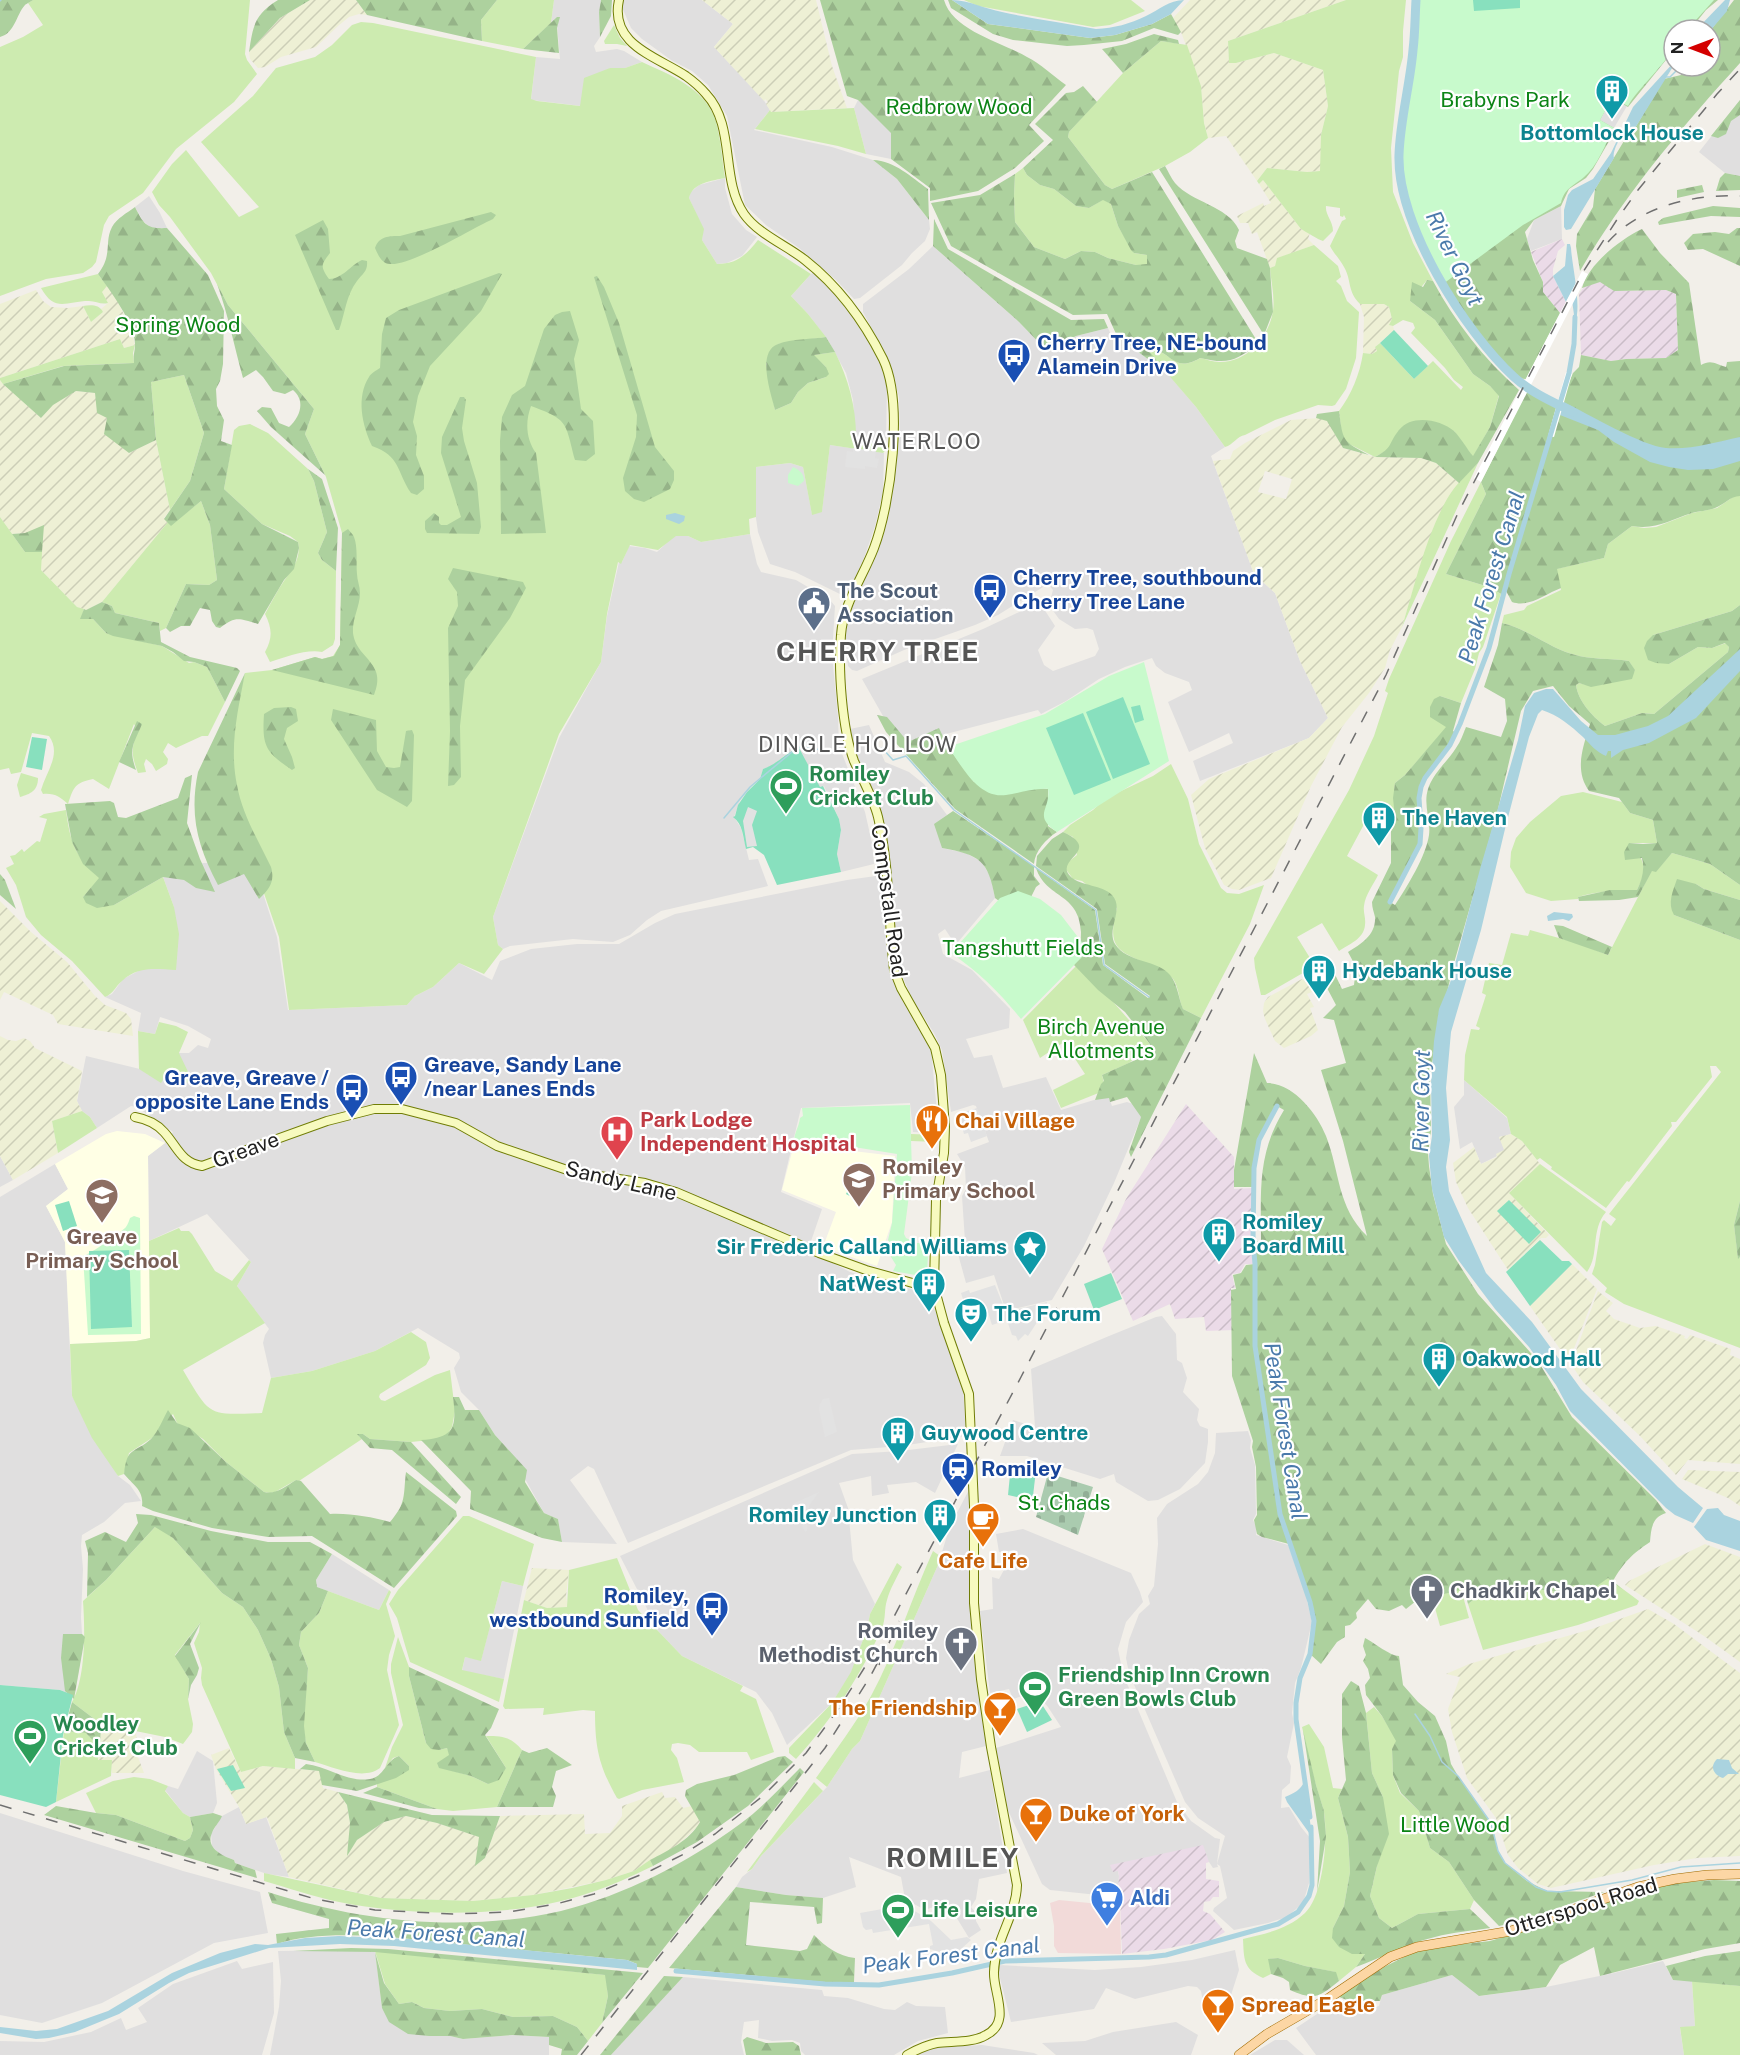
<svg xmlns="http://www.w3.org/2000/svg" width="1740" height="2055" font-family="'Public Sans',sans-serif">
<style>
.residential{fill:#e0dfdf}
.commercial{fill:#f2dad9}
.industrial{fill:url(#industrial-furrows)}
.education{fill:#ffffe5}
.farmland{fill:url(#farmland-furrows);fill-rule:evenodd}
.grass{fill:#cdebb0}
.forest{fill:url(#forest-firs)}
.cemetery{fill:url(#cemetery-stones)}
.park{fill:#c8facc}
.pitch{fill:#88e0be}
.parking{fill:#e2e2e2}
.water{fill:#aad3df}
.pier{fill:#fff}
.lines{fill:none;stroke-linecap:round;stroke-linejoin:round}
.stream{stroke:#aad3df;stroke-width:1.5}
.canal{stroke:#aad3df;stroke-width:5}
.river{stroke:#aad3df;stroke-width:9}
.secondary-casing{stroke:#707d05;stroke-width:10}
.primary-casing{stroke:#a06b00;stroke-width:10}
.secondary{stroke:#f7fabf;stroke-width:8}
.primary{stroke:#fcd6a4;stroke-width:9}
.rail{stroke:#707070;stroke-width:1.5;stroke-dasharray:12 12;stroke-linecap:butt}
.labels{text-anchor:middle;stroke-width:4.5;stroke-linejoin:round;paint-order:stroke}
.park-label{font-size:21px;fill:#0c8416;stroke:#fff}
.culture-label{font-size:21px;font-weight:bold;fill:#0d838f;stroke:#fff;text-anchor:start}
.transit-label{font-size:21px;font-weight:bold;fill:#164399;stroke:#fff;text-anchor:start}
.service-label{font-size:21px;font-weight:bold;fill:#4e5e75;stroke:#fff;text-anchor:start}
.leisure-label{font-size:21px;font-weight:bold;fill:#27864d;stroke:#fff;text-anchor:start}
.street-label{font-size:21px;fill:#222;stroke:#fff}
.health-label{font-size:21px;font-weight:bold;fill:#be3a42;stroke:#fff;text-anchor:start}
.food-label{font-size:21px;font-weight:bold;fill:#c56008;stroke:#fff;text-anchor:start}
.education-label{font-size:21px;font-weight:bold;fill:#785e54;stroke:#fff;text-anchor:start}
.worship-label{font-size:21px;font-weight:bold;fill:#5b616d;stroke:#fff;text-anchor:start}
.shop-label{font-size:21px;font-weight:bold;fill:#366cbe;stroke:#fff;text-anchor:start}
.water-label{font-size:22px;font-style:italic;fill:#4a7aab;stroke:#fff}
.neighbourhood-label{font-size:22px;letter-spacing:1.5px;fill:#555;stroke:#fff}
.district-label{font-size:27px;font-weight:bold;letter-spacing:1.5px;fill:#555;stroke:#fff}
</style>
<defs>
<pattern id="industrial-furrows" width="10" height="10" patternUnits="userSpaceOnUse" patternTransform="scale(1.5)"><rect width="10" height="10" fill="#ebdbe8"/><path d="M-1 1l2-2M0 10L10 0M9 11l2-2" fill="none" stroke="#c9bcc7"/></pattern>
<pattern id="farmland-furrows" width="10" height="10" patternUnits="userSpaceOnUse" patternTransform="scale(1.5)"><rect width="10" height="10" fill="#eef0d5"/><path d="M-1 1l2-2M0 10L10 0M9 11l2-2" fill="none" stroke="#ccceb7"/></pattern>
<pattern id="forest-firs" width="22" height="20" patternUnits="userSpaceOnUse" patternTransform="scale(1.5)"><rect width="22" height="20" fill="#add19e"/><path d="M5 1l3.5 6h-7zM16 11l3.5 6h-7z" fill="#95b388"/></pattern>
<pattern id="cemetery-stones" width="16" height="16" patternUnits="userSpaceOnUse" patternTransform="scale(1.5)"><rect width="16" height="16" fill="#aacbaf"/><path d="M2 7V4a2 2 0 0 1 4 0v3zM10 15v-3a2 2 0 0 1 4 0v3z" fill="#92ae96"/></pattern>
</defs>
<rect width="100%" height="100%" fill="#f2efe9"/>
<g class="residential">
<path d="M554 0H601L599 12 600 37 594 46 596 52 617 49 624 51 642 62 625 68H610L581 106 531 100 536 57 560 59 557 25 551 23Z"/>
<path d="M624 0H702L733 24 714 47 761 96 770 110 754 130 832 147 873 160 897 179 929 220 930 229 925 241 912 253 902 265 860 298 854 299 836 280 799 248 766 225 745 205 727 116 708 85 692 71 671 60 642 39 631 28 621 5Z"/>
<path d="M1613 98 1627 106 1614 128 1600 120Z"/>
<path d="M858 100 892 133 891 159 866 154 854 108Z"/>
<path d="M1740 100V176L1725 173 1699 152Z"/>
<path d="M725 178V188L732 214 746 230 757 237 742 256 727 263 717 264 702 240 703 229 689 198 690 193 699 185Z"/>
<path d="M149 196 160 213 167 228H151L143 221 135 207Z"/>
<path d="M1561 206 1562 239 1531 251 1527 239 1534 220Z"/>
<path d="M933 246 1019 322 1047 351 1076 336 1108 328 1112 337 1117 336 1169 375 1196 407 1225 447 1211 456 1254 574 1275 593 1300 661 1328 718 1309 738 1200 781 1193 761 1233 743 1229 733 1189 752 1168 702 1192 690 1189 682 1165 673 1156 666 1152 658 1125 667 1099 679 1066 701 1041 714 1038 710 900 746 862 679 983 629 1030 607 1044 609 1055 626 1038 650 1044 665 1053 671 1095 656 1099 649 1093 630 1087 628 1075 629 1059 619 1049 605 1053 590 1048 584 998 615 975 625 904 650 857 671 852 670 848 666 844 639 846 619 877 553 889 514 900 434 899 397 889 361 863 312V304L909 269Z"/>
<path d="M814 271 847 307 866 336 883 367 887 384 886 445 856 442 853 400 846 373 828 340 808 314 791 296Z"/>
<path d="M830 445 884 453 883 492 875 526 864 558 846 597 795 572 770 564 758 532 756 518 755 467 790 463 803 467 812 514 822 511Z"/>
<path d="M750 534 757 564 761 572 796 580 830 600 835 606 832 655 838 717 839 746 865 812 872 843 874 864 841 872 837 854 841 830 839 819 824 786 820 787 784 756 775 765 763 769 760 779 753 785 740 801 734 817 741 828 749 860 758 859 768 886 661 911 647 920 630 935 613 942 573 939 510 946 503 949 498 945 493 917 559 738 601 662 607 616 619 562H622L629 546 645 548 657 552 674 536H688L701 542Z"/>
<path d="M869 725 885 762 909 772 924 784 947 815 935 824 942 848 966 853 982 862 991 878 995 898 958 942 951 938 945 929 938 934 943 954 972 970 1010 1009 1009 1028 966 1039 974 1058 992 1055 1003 1088 1046 1077 1061 1110 1104 1097 1109 1098 1112 1106 1127 1102 1145 1108 1114 1183 1084 1246 1052 1300 1006 1311 994 1275 966 1283 955 1243 965 1241 962 1196 966 1189 965 1167 957 1154 989 1142 976 1106 973 1105 951 1112 942 1050 934 1033 911 997 897 963 891 877 883 818 856 756 850 729Z"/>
<path d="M253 862 277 937 288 1010 407 1005 415 996 433 987 459 963 492 980 500 961 531 949 577 944H619L655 923 675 914 847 880 883 875 885 929 892 976 903 1002 931 1049 939 1133 913 1132 910 1103 801 1108 781 1192 822 1209 808 1250 850 1272 929 1294 963 1386 966 1436 901 1446 851 1450 628 1543 594 1469 588 1466 570 1480 617 1544 562 1542 558 1519 544 1513 510 1452 495 1435 479 1410 461 1392 454 1368 460 1358 459 1353 418 1328 375 1351 312 1371 271 1378 263 1343 265 1335 269 1329 237 1286 251 1262 207 1214 149 1241 148 1156 165 1143 173 1132 137 1107 131 1106 97 1128 90 1117 82 1111 77 1101 86 1056 140 1069 161 1082 179 1053H189L198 1045 208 1048 211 1039 188 1026 160 1017 155 1034 138 1031 141 1013 105 997 112 994 123 979 144 968 174 907 163 877 203 863Z"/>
<path d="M1464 1080 1507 1118 1511 1134 1499 1137 1505 1150 1497 1156 1481 1164 1472 1142 1460 1149 1454 1107 1464 1095Z"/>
<path d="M0 1156 13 1180 0 1187Z"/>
<path d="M55 1164 68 1189 46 1206 65 1242 72 1396 118 1476 130 1485 141 1501 125 1503 104 1522 82 1535 81 1546 83 1569 81 1617 82 1634 68 1635 73 1695 60 1690 0 1685V1197Z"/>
<path d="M1162 1316 1176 1334 1177 1360 1182 1363 1187 1378 1183 1392 1199 1409 1197 1420 1200 1426 1208 1429V1442L1205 1463 1180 1489 1158 1500 1148 1501 1116 1482 1114 1474 1100 1479 1027 1456H1000L1013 1420 1035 1427 1031 1369 1109 1336 1156 1317Z"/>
<path d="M1248 1431 1251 1440 1250 1448 1255 1465 1256 1514 1253 1520 1257 1528 1256 1535 1288 1545 1304 1588 1312 1622 1301 1668 1295 1683 1292 1713 1294 1723 1287 1757 1291 1766 1290 1783 1282 1790 1281 1808 1289 1807 1301 1827 1310 1838 1309 1883 1303 1903 1287 1917 1268 1923 1234 1930 1213 1911 1214 1908 1227 1898 1220 1866 1217 1864 1218 1867 1213 1868 1209 1862 1113 1869 1118 1871 1119 1876 1117 1897 1050 1890 1042 1884 1007 1808 996 1748 1061 1727 1048 1707 1035 1692 1013 1699 1009 1689 990 1693 980 1611 993 1609 992 1577 999 1579 1015 1550 999 1552 996 1534 1023 1529 1131 1573 1140 1592 1143 1602 1126 1622 1118 1649 1123 1674 1177 1802 1191 1821 1215 1838 1220 1839 1217 1864 1225 1836 1198 1818 1185 1802 1129 1673 1126 1658 1129 1640 1139 1614 1150 1604 1148 1596 1154 1586 1158 1544 1157 1518 1167 1504 1198 1484 1208 1472 1215 1453 1216 1433Z"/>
<path d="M958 1444 935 1493 916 1482 887 1485 889 1493 872 1496 871 1476 839 1483 848 1508 853 1560 875 1604 870 1614 867 1628 852 1672 832 1703 787 1745 772 1713 756 1692 682 1656 659 1632 620 1556 852 1454 900 1451Z"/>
<path d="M970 1488V1587L976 1668 986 1746 962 1752 959 1778 990 1770 1007 1873 979 1879 976 1899 971 1907 976 1913V1921L981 1930 969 1938 947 1902 925 1910 905 1899 901 1877 849 1857 856 1887 823 1898 786 1895 736 1887 742 1877 752 1869 761 1856 827 1787 852 1749 860 1741 938 1565 950 1526Z"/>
<path d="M332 1554 389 1590 379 1610 317 1587 316 1580Z"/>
<path d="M502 1581 523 1586 504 1679 462 1671 465 1657 481 1660Z"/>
<path d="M197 1751 213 1761 217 1803 213 1813 190 1817 183 1813 165 1790 168 1786 178 1789Z"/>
<path d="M239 1807 246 1824 266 1817 289 1877 267 1874 235 1863 234 1860 219 1854 212 1846 211 1834 222 1816Z"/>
<path d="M0 1813 183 1871 260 1892 268 1933 214 1943 102 2003 42 2023 0 2015Z"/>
<path d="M351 1950 375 1951 382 2008 429 2036H450L463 2039 512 2035 549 2037V2055H270L279 2007 281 1981 278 1951Z"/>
<path d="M1235 1950 1239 1970 1225 2014 1204 2008 1201 1991 1197 1987 1188 1986 1135 1999 1106 1988 1094 2009 1011 2022 999 1974V1965L1095 1970 1141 1967 1192 1960Z"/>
<path d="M237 1961 242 1969 273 1962 274 2013 262 2055H0V2041L44 2042 91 2032 121 2018 126 2030 147 2022 138 2008 173 1984Z"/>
<path d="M1663 1961 1673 1980 1692 1981 1695 2026 1680 2028 1684 2055H1316L1296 2028 1332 2004 1364 2011 1379 2006 1382 1995 1452 1975 1480 1996 1546 1987 1614 1973Z"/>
<path d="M683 1977 822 1990 824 1996 848 1998 884 2009 895 2010 907 2002 916 2006 945 2007 948 2033 918 2041 894 2055H805L801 2051 800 2043 792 2040 772 2041 758 2038 759 2020 744 2022 741 2042 744 2055H611Z"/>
<path d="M1176 2022 1198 2035 1191 2055H1056L1042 2043 1085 2041 1113 2032Z"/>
<path d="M1275 2040H1287L1304 2055H1250Z"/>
<path d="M982 2045 1034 2053 1038 2055H918L932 2048Z"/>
</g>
<path class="commercial" d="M1059 1900 1120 1906 1121 1954 1058 1953 1054 1946V1926L1050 1903Z"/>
<g class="industrial">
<path d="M1562 239 1565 245 1558 251 1553 269V276L1566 302 1560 313 1543 292V282L1531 252Z"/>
<path d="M1600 281 1614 291 1666 290 1676 294 1678 350 1666 358 1626 359 1611 361 1581 355 1579 294 1584 287Z"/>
<path d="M1186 1104 1234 1157V1189L1252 1188V1245L1255 1264H1245L1240 1273 1232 1274 1235 1288H1231L1235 1330 1206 1331 1204 1317 1175 1319 1170 1304 1133 1321 1102 1249 1126 1199Z"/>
<path d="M1203 1845 1209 1862 1206 1863V1879L1219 1881V1897H1213L1210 1901 1204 1902 1203 1911 1210 1914 1225 1932 1212 1940 1164 1949 1122 1954 1120 1897H1117L1119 1876 1118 1871 1113 1872 1110 1865Z"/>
</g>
<g class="education">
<path d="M117 1131 145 1134 165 1143 148 1156 150 1338 136 1341 70 1344 65 1242 46 1206 68 1189 55 1164 106 1134Z"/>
<path d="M794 1144 895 1156 892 1222 877 1266 823 1247 836 1212 782 1190Z"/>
</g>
<g class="farmland">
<path d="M310 0H356L367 15 359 14 349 17 338 26 316 47 281 57 265 67 258 68 250 59 249 52 280 18Z"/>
<path d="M702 0H816L832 66 847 108 771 112 766 104 768 102 765 99 764 101 714 47 733 24Z"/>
<path d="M1190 0H1346L1228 41 1229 63H1236L1274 53 1323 70 1328 106 1321 135V171L1307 172 1267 168 1257 181 1226 136 1208 138 1204 123 1201 86 1181 32 1173 18Z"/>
<path d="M1263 180 1301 229 1310 233 1308 239 1314 245 1278 258 1275 266 1270 268 1257 232 1252 234 1248 223H1240L1237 216 1263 203 1264 206 1271 203 1259 184Z"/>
<path d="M107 286 115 296 131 329 135 345 124 348 120 339 0 378V304L36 290 43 301 51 307 68 308 83 306 91 322 103 312 101 309 108 303 101 292Z"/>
<path d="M1376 303 1384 304 1389 307 1392 319 1390 325 1393 326 1394 330 1375 347 1377 351 1372 354 1363 353 1364 317 1360 304Z"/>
<path d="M0 380 41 418 52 405 76 391 95 393 107 418 129 453 156 440 170 510 164 518 168 522 102 602 86 610 77 607 41 570 25 533 12 534 0 517Z"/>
<path d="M1319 418 1327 420 1343 448 1375 457 1421 458 1436 463 1459 483 1448 498 1436 523 1421 564 1402 627 1390 650 1385 668 1369 693 1342 727 1311 786 1271 878 1239 890 1232 889 1224 885 1205 848 1191 795 1209 779 1309 738 1328 718 1300 661 1275 593 1254 574 1213 461 1230 459 1233 451 1245 443 1291 420ZM1265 471 1292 479 1286 499 1258 492Z"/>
<path d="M0 901 31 932 67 962 95 996 105 1005 126 1013 131 1019 133 1036 58 1024 53 1015 4 992 0 1000Z"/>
<path d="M1302 979 1307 982 1312 992 1307 994 1314 1007 1310 1008 1318 1030 1311 1036 1284 1048 1275 1041 1265 1019 1263 1011 1264 1003 1268 997Z"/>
<path d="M0 1036 8 1040 16 1041 24 1038 30 1041 35 1048 82 1071 77 1101 82 1111 52 1121 58 1153 13 1180 0 1156Z"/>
<path d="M1511 1134 1522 1141 1540 1164 1509 1193 1549 1235 1546 1238H1541L1508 1270 1468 1208 1456 1182 1453 1163 1474 1147 1481 1164 1497 1157 1496 1154 1504 1150 1499 1137Z"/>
<path d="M1572 1264 1597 1289 1571 1356 1567 1359 1530 1306Z"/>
<path d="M1598 1291 1613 1303 1606 1311 1614 1319 1640 1328 1656 1326 1685 1336 1684 1338 1687 1339 1690 1335 1731 1349 1730 1355 1740 1359V1464L1688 1460 1676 1475 1639 1435 1583 1382 1571 1364Z"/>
<path d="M1688 1470 1740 1472V1506L1728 1498 1682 1479Z"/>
<path d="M1705 1544 1740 1557V1662L1704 1636 1625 1585 1629 1581Z"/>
<path d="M532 1568 569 1570 566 1596 568 1607 547 1608 524 1600Z"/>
<path d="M1648 1609 1674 1624 1740 1673V1856L1697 1858 1654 1865 1551 1888 1538 1884 1518 1868 1508 1855 1496 1818 1467 1778 1452 1732 1448 1709 1460 1677 1446 1674 1469 1664 1592 1629Z"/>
<path d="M101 1724 136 1731 138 1757 144 1773H112L111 1760H98L97 1745H100Z"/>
<path d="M229 1748 241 1772 263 1766 320 1771 323 1788 338 1792 347 1805 350 1823 348 1854 357 1840 384 1822 406 1816 437 1823 480 1837 476 1865 485 1858 500 1816 584 1814 585 1834 610 1833 622 1816V1806L662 1792 665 1798 675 1797 683 1808 692 1806 700 1821 697 1827 678 1845 634 1871 606 1880 533 1895 473 1901 381 1898 289 1877 267 1817 246 1824 239 1807 216 1769 211 1755Z"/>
</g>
<g class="grass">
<path d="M33 0H250L245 54 247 60 257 74 234 102 176 149 143 193 109 216 104 225 96 262 92 267 83 273 46 279 0 296V47L23 37 43 25 28 3Z"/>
<path d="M497 0H554L551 23 523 49 482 41 481 20Z"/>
<path d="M964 0H1131L1145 11 1110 25 1093 27 978 6Z"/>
<path d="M1346 0H1406L1403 31V57L1399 71 1391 148 1393 192 1413 243 1433 281 1427 280 1410 301 1435 320 1473 374 1490 386 1499 395 1490 427 1473 457 1454 431 1394 441 1389 449 1375 457 1347 443 1342 436 1339 411C1351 395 1360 374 1363 353L1372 354 1377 351 1375 347 1380 343 1414 379 1433 361 1461 390 1463 387 1454 380 1445 368 1411 333 1415 328 1413 323 1403 320 1393 326 1389 325 1392 319 1389 307 1384 304H1360C1347 291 1352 281 1344 267 1340 259 1334 254 1330 246L1342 221 1346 219 1344 215 1343 217 1340 216V208L1326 206C1325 215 1333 221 1333 231L1323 241C1319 240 1306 232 1301 229L1263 180 1259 184 1257 181 1267 168 1307 172 1320 171 1321 135 1328 106 1323 70 1274 53 1236 63H1229L1228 41Z"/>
<path d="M361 22 373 23 536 57 531 99 537 101 580 106 584 78 610 68H625L642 62C670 75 706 88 716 122 721 140 722 159 725 178 712 181 693 182 689 198L704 229 702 240 717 264C737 264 746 255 758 240L811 274 791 296 808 314 826 337 778 344 766 364 775 410 791 403 798 392 808 383 826 377V367L813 355 835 352C849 380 857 410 856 442L886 445 885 451 883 453 830 445 822 512 812 515 803 467 790 463 756 467V517L749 519 750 534 701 542 688 536H676L658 550 630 545 621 564 618 562 607 614 601 662 559 734 493 917 498 945 503 949 484 974 459 963 433 987 415 996 407 1005 289 1010 279 937 221 768 245 673 272 670 315 657 322 659 333 656 340 645 342 533 326 477 305 434 314 409 228 305 211 273 170 217 159 205 152 192 172 164 186 150 239 217 259 207 201 142 253 96 276 68 315 57 332 45 352 25Z"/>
<path d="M614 25 620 38 627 46 617 44H605L604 41Z"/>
<path d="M1161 41 1187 45 1201 86 1204 123 1208 138 1190 152 1165 166 1112 189 1105 185 1068 137 1069 132 1123 73Z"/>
<path d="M854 108 866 154 838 146 755 129 770 110 771 112Z"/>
<path d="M1023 168 1027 175 1040 185 1054 189 1076 206 1089 208 1104 199 1111 204 1118 226 1134 253 1147 255V265H1136L1108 258 1095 252 1081 251 1065 259 1034 247 1015 222 1014 196 1015 174Z"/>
<path d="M1314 245 1338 266 1341 277 1336 281 1341 286 1347 301 1359 312 1356 358 1346 389 1335 405 1332 406 1318 405 1275 420 1245 435C1237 436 1233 445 1225 447L1196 407 1147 350C1170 347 1173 375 1200 358 1206 359 1213 362 1219 362 1247 363 1269 337 1273 311 1275 297 1271 282 1270 268L1275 266 1277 258Z"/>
<path d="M98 274 107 286 102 292 108 303C101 305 96 301 89 301 66 301 55 313 41 288Z"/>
<path d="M83 306C90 305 99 304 103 312L91 322Z"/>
<path d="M120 339 124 348 135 345 133 353 134 363 63 366 3 384 0 380V378Z"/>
<path d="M184 375 204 433 190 481 170 510 156 440 151 382Z"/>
<path d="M250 424 268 433 308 469 314 481 327 532 318 553 322 560 336 571 335 639 333 645 322 652C306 649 286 657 270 662L265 652C273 638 272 628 265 614 271 603 277 591 284 581 293 568 301 559 298 542L290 536 262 524 224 489 234 430 239 426Z"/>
<path d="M1478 463 1402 627C1415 585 1425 538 1447 499 1455 485 1467 474 1478 463Z"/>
<path d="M1481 482 1486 494 1446 574 1489 587 1501 594 1483 647 1479 653 1475 669 1461 703 1440 696 1447 727 1405 775 1395 783C1393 798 1397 813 1392 827L1369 815 1347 856 1378 875C1374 884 1365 895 1364 906 1363 912 1366 918 1365 925 1364 939 1349 944 1339 951L1322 923 1297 937 1315 966 1265 995H1261L1255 968 1254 958 1349 790 1374 736 1388 693 1385 691 1389 679 1451 541Z"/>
<path d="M1736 495 1740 496V605L1732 611 1653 635 1669 664 1698 647 1712 648 1726 643 1729 647 1728 652 1654 714 1642 713 1605 726C1592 716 1578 701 1576 685L1579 683C1601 690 1615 679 1635 671L1629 661C1610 658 1591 660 1572 654 1548 647 1528 629 1502 623L1504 615 1524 610 1527 606 1561 590 1556 569 1604 558 1608 544 1632 526 1644 528 1656 527 1692 513 1717 508Z"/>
<path d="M201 501 210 525 217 580 209 585 186 584 166 628 160 631 159 623 115 613 112 606 102 602 168 522 171 525Z"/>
<path d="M0 517 25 552H42L41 570 77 607 84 609 81 619H93L106 633 162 646 189 663 194 662 207 667 225 702 208 736H202L176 748 168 743 163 752 168 759 167 764 156 771 152 764 146 759 144 764 146 772 138 773C132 757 130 748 138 732L134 724 109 789 93 779C75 783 74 786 68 804 60 797 55 793 43 794L41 790C46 772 62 754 49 736L32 733 21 772 11 774 9 768 0 770Z"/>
<path d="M1171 764 1188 799 1199 844 1221 888 1227 893 1239 894 1264 885 1250 924 1201 1018 1183 1009C1178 998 1179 982 1169 975 1166 972 1160 970 1156 968 1122 951 1105 953 1117 908L1082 881 1073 879 1065 868 1067 863 1077 855 1073 837 1063 832 1070 825 1093 810 1106 798 1153 776Z"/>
<path d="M21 773 38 778C38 791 30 794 20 797L17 785Z"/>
<path d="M1583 792 1622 802 1630 813 1653 820 1657 843H1629C1644 859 1649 868 1637 890 1617 890 1597 891 1578 897V899L1551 901 1526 893 1510 867 1511 852 1516 838 1530 822 1561 796Z"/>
<path d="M66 810C70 842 75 857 100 878L83 897 114 905 163 877 174 907 179 934 176 970C155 969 138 966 122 981 115 987 113 994 105 997L72 961 41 935 26 917 16 885 6 868 14 864 10 856 15 855 22 849 24 852 37 841 40 842 47 819 39 817 44 814Z"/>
<path d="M1672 853 1710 864 1740 885V900L1704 889 1696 884 1674 915 1740 940V1201L1734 1225 1738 1258 1740 1257V1348L1624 1304 1605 1292 1607 1288 1592 1274 1595 1265 1602 1222 1604 1220 1611 1226 1616 1219 1609 1214 1721 1072 1716 1066H1710L1712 1077 1676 1122H1671L1672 1126 1629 1182 1627 1181 1606 1208 1551 1169 1552 1167 1540 1158 1537 1160 1522 1141 1511 1134 1507 1117 1464 1080 1465 1055 1471 1029 1479 1030 1480 1028 1476 1026 1486 995 1482 993 1489 963 1502 965 1511 933 1528 936 1530 930 1577 943 1608 955 1652 870 1656 871Z"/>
<path d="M1079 963 1150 1044 1129 1063 1102 1075 1106 1090 1061 1108 1053 1090 1085 1074 1064 1042 1040 1058 1023 1020Z"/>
<path d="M159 1022 176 1026 188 1032 179 1053 192 1080 182 1085 170 1069 161 1083 139 1069 138 1031 155 1034Z"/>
<path d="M82 1111 90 1117 97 1128 58 1153 52 1121Z"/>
<path d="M911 1134 938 1135V1142L911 1141Z"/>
<path d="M1540 1164 1606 1212C1590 1231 1600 1254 1587 1272L1509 1193Z"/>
<path d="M179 1228 181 1231H189L192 1234 215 1271 232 1281 249 1260 251 1262 237 1286 265 1323 183 1370C211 1417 207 1415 262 1413L271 1378 312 1371 375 1351 411 1332 426 1342 430 1358 426 1365 380 1394 379 1397 381 1400 385 1401 435 1375 450 1370 455 1411 452 1427 447 1435 440 1439 411 1442 370 1439 363 1434 358 1435 362 1439 299 1481 296 1480 275 1492 270 1493 264 1492 226 1462 203 1439 177 1423 173 1414 152 1438 129 1453 124 1474 118 1476 92 1438 72 1396 70 1344 136 1341 150 1338 149 1241Z"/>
<path d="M463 1516H469L534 1544 523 1586 502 1581 481 1661 465 1657 462 1670 504 1679 499 1702 410 1662 397 1618 389 1604 398 1590Z"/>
<path d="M156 1526 173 1538 222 1593 243 1607 258 1630 271 1659 279 1687 284 1732 295 1758V1769L263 1766 241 1772 202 1685 201 1678 202 1668 194 1643 199 1632 200 1623 175 1655 189 1679 188 1699 193 1724 192 1732 183 1744 165 1737 101 1724 72 1702C86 1677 85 1629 83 1601L106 1580Z"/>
<path d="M933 1551 940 1556 938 1565 860 1741 852 1749 827 1787 816 1778C835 1751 855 1725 871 1696 896 1650 911 1599 933 1551Z"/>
<path d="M617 1558 638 1610 682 1656 743 1686 740 1691 756 1699 774 1752 751 1760 747 1752H699L690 1745 678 1743 672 1744 671 1750 677 1758 684 1782 642 1790 619 1799 617 1798C599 1766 595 1748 595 1711L583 1710 543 1715 544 1708 505 1709 503 1706 524 1600 547 1608 567 1607 569 1570Z"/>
<path d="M897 1563 902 1567C897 1577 890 1589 887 1600 884 1609 886 1619 882 1628 861 1675 831 1721 796 1759L789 1753V1748L832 1703 851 1672 867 1629 870 1614Z"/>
<path d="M1608 1578 1639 1601 1637 1605 1578 1625 1483 1650 1468 1604 1481 1594 1526 1588 1559 1592 1574 1585 1583 1586Z"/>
<path d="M1461 1589 1469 1618 1440 1626 1432 1597Z"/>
<path d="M389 1590 391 1592 386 1604 395 1636 389 1655 387 1670 399 1725 380 1768C363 1781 333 1767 315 1762L306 1743 303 1726 308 1668 299 1645 301 1632 319 1613 328 1591 379 1610Z"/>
<path d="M398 1637 409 1667V1676L426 1743 439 1750 447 1748 450 1755 439 1767 471 1776 488 1784 506 1768 486 1736C503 1736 511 1737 522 1750L497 1807 453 1811 437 1809 377 1787V1784L409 1766 399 1756 393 1758 385 1768 392 1747 403 1725 391 1673V1664Z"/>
<path d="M1374 1707 1382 1716 1397 1741 1392 1749 1393 1775 1400 1793 1419 1811 1430 1848 1449 1862 1474 1900 1470 1909 1418 1914 1392 1928 1379 1918 1370 1896 1377 1866 1383 1797 1372 1773 1366 1713Z"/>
<path d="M1309 1724 1324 1747 1333 1788 1342 1789 1338 1798 1348 1837 1350 1872 1344 1906 1333 1928 1365 1954 1356 1967 1339 1981 1335 1972 1305 1966 1278 1958 1269 1959 1271 1974 1263 1978C1243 1969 1244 1959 1243 1939 1265 1934 1288 1929 1305 1913 1324 1895 1328 1837 1324 1812 1322 1803 1318 1794 1316 1785 1310 1766 1307 1747 1302 1727Z"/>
<path d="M64 1731 86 1733 97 1745 98 1760H112L111 1776 56 1802Z"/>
<path d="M134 1777 150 1779 168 1786 165 1791 183 1813 190 1817 193 1830 190 1838 185 1841 116 1815 96 1813 86 1793 113 1781Z"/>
<path d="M814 1782 823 1791 761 1856 752 1869 747 1872Z"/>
<path d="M650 1860 653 1866C632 1876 611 1886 589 1893 517 1918 414 1917 339 1902 314 1897 289 1888 264 1881V1873L381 1898 473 1901 533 1895 572 1888 606 1880 634 1871Z"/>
<path d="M375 1951 606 1975 608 1996 602 2023 588 2041 577 2027 553 2016 513 2017 482 2009 450 2011 424 2008 412 2002 399 2004 385 1984Z"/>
<path d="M1692 1981 1740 1986V2055H1684L1680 2027 1695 2026Z"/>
</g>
<g class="forest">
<path d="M0 0H33C32 1 26 4 25 5 16 15 15 33 0 37Z"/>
<path d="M278 0H310L280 18 249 52C253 26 254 15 278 0Z"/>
<path d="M356 0H497L481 20 482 41 367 15Z"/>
<path d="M601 0H612L611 16 600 37 599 12Z"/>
<path d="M820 0H944C953 31 1002 42 1027 57 1041 64 1053 76 1066 85L1029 125 1044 141 1015 168 978 191 930 201V188L891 159V133L858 100 847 96Z"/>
<path d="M948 0H952L988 24 1090 38 1115 35 1152 24 1171 14 1181 32 1178 35 1154 28 1122 41 1084 45 1067 46 1013 40 993 34 951 8Z"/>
<path d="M1416 0H1718L1706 10 1690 30H1674V50L1628 107 1612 98 1600 120 1616 129 1593 169 1586 178 1569 189 1561 206 1534 220 1525 232 1533 260 1543 282V292L1560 313 1526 379 1514 378 1470 329 1435 272 1411 221 1404 196 1399 156 1413 50Z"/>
<path d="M1734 0H1740V63C1681 128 1624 195 1580 271L1576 246 1577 234 1593 207 1595 189 1630 131 1632 133 1664 79 1681 75V66H1710V31Z"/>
<path d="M557 17H560L557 28 559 53 523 49Z"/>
<path d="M1154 34 1178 40 1179 44 1161 41 1123 73 1102 49 1126 44Z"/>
<path d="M1083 86 1097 102 1069 132 1068 137 1105 185 1112 189 1152 172 1259 344C1235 360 1230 365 1200 358 1172 375 1170 347 1148 350L1169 375 1117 336 1107 314 1073 315 951 246 931 203 980 195 1015 174 1014 196 1015 222 1034 247 1065 259 1081 251 1095 252 1108 258 1136 265 1147 264V255L1134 253 1131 250 1118 226 1111 204 1103 200 1089 208 1076 206 1054 189 1040 185 1027 175 1023 168 1053 140 1035 124 1066 93 1074 92Z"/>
<path d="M1740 100V115L1731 121 1726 134 1718 138 1711 136Z"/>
<path d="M873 160C895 161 911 177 928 189L929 220 897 179Z"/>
<path d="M1165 166C1168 171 1171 178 1175 183 1192 203 1227 205 1239 230L1235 241 1237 248 1267 259 1270 268 1273 312 1264 335 1159 169Z"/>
<path d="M1725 173 1740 176V190L1716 191 1720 178Z"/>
<path d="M1702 185 1704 192 1677 198V190Z"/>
<path d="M1713 206 1740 208V217L1711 216 1659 225 1658 222 1663 218Z"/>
<path d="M135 207C144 225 147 229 167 228L208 275 224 311 223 364 220 381 216 389 217 406 224 420 221 441 232 445 224 489 262 524 298 542 299 548 294 569 284 580 258 624C240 619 236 615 220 628L216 627 212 621 210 610 200 608 190 626H181L170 632 166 628 186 584 209 585 217 580 210 525 201 501 171 526 164 519 190 481 204 433 184 375 151 382 156 440 129 453 104 434 107 418 97 413 95 393 76 391 53 405 41 418 3 384 64 366 134 363C133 354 135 352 135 345 136 325 109 289 98 274 113 255 104 242 112 227 117 218 127 213 135 207Z"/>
<path d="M491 212 496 215 493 219C471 229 411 266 390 264 382 264 378 255 375 248 379 236 389 236 400 236Z"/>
<path d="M934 219 948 249 1071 320 1104 319 1108 328 1076 336 1047 351 1019 322 933 246Z"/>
<path d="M323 220 328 229 330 253C321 265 320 266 329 279 342 279 351 265 362 260L367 261C368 271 363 273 357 281 346 295 345 314 339 330H336L295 235Z"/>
<path d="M1737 228H1740V266L1703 249 1688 250 1684 243 1693 234 1715 232 1729 234Z"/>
<path d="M1642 229 1660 253 1689 283 1701 365C1711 359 1716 364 1726 367L1727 362 1740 361V496C1730 496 1724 505 1715 508 1707 511 1699 511 1692 513 1669 520 1657 530 1632 526L1608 544 1604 558 1557 569 1561 588C1545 594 1529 608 1512 602L1505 589 1503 595 1489 587 1446 574 1486 494 1481 482 1528 389 1559 405 1573 373 1579 367 1581 355 1611 361 1626 359 1666 358 1678 350 1676 294 1666 290 1614 291 1600 282 1582 288C1588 265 1619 240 1642 229Z"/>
<path d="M499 273 502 274 481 311 430 366 418 396 413 422 417 436 416 455 424 476V489L417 495 411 493C396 471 401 456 372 446 362 425 356 397 369 377 371 373 377 370 380 368L382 334 386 318 399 310Z"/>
<path d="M597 276 604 287 619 323 655 447 674 471V480L670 489 644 502 634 499 625 491 623 478 636 437 637 415 594 277Z"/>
<path d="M1427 280 1433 281C1455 322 1484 359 1519 390L1478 463 1459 483 1436 463 1421 458 1375 457C1394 447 1387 445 1399 430 1411 414 1440 419 1454 431 1461 438 1467 449 1473 456L1490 427 1499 396 1490 386 1473 374 1435 320 1410 301 1412 282 1423 287Z"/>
<path d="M217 284 228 305 314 409 305 434 325 475 271 427 257 411 262 407 271 408 279 423 289 427C300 417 306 401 293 390L285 394 273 391 263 377 256 370 243 378C234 346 228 314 217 284Z"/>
<path d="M570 311 579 340 574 359 581 409 593 421 595 454 586 461 575 460C565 422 569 420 531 406 525 422 526 439 536 453L546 533 501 534 500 441 502 417 512 395 525 386 544 329 555 315 562 312Z"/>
<path d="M826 337 835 352 814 355 826 367 829 374 826 377 808 383 798 392 791 403 775 410C771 393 756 352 778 344 791 339 813 339 826 337Z"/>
<path d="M460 397H464L466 400 462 428 464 441 477 483 481 527 479 534 427 533 425 529V521L434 513 439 517V523L441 525H447L461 517 441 453 442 437Z"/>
<path d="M1339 411C1343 441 1342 441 1369 455L1343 448 1327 421 1316 418 1317 414Z"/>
<path d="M308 469 322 479 338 528 336 571 322 560 318 553 327 532 314 481Z"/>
<path d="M44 525 42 552H25L12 534 25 533Z"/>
<path d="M348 529C350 532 353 534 354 537 358 547 356 563 357 574 357 580 360 586 360 593 360 607 352 618 353 633 356 659 388 662 374 695L272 670 315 657 322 659 334 656 340 645 342 533Z"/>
<path d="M453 568 523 582 526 588 510 618 465 680 460 726 461 777 454 785 448 786 450 731 448 628 458 606 457 592 448 579Z"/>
<path d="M102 602 112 606 115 613 159 623 161 642 190 657 237 668 240 671 225 702 207 667 194 662 184 661 173 652 162 646 113 636 106 633 93 619H80L84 609 86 610Z"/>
<path d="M1740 605V885L1710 864 1672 853 1656 872 1652 871 1638 897 1619 900 1579 901 1578 897 1610 890H1637C1642 880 1645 869 1642 858L1625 860 1624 852 1629 843 1643 844 1657 843 1653 820 1630 813 1619 798 1589 791C1574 770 1583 747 1590 724L1569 706 1553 686 1533 691 1521 711 1498 809 1454 963 1436 1039 1430 1076 1431 1131 1428 1153 1429 1166 1433 1194 1446 1244 1478 1294 1538 1361 1572 1417 1656 1500 1666 1513C1652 1517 1651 1529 1650 1542 1632 1554 1624 1562 1613 1581L1623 1590 1608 1578 1597 1586 1574 1585 1559 1592 1526 1588 1504 1591 1481 1594 1468 1604 1464 1589 1428 1598 1418 1605 1416 1601 1406 1609 1402 1605 1389 1611 1376 1609 1368 1599 1356 1613 1357 1618 1350 1625 1345 1626V1637L1337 1642 1321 1664 1310 1654 1314 1621 1313 1613 1289 1544 1262 1537 1257 1534 1254 1520 1257 1515 1256 1467 1252 1447 1253 1441 1232 1376 1231 1290 1236 1289 1233 1275 1241 1273 1246 1265 1255 1264 1253 1241H1261C1261 1191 1257 1154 1284 1110L1277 1106 1259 1140 1254 1168 1253 1187H1234V1170L1254 1053 1267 1083C1293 1083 1317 1113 1326 1136 1340 1172 1337 1207 1367 1236L1343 1141 1321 1070 1346 1063 1334 1020 1323 1018 1336 1005 1318 971 1330 964 1342 989 1354 985 1356 967 1348 952C1361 944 1376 935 1375 917 1374 912 1372 908 1372 902L1391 863V831L1395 818 1393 798 1395 783 1405 775 1446 727 1430 717V707L1434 699 1440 696 1461 703 1453 731 1456 733C1447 752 1426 770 1421 788 1415 807 1425 826 1420 844 1416 859 1398 887 1390 902L1395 905C1407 887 1426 856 1429 835 1431 820 1423 805 1428 789 1433 773 1448 761 1456 748 1461 741 1463 734 1466 727L1501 737 1507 721 1505 699 1484 687 1498 645 1502 623C1528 629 1548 647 1572 654 1591 660 1610 658 1629 661L1635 670 1632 679 1591 687 1579 683 1576 685C1578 701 1592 716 1605 726L1642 713 1654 714 1728 652 1729 647 1725 643 1712 648 1698 647 1669 664 1656 663 1648 660 1644 648 1647 641 1653 635 1732 611Z"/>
<path d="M245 673C238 710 229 747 237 785 242 814 258 840 271 867 275 881 270 889 259 899L244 874 218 885C198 847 189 816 198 772Z"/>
<path d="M291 707 296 709 298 721 287 728 284 739 292 757 295 768 292 770C265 752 262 746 264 714L274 708Z"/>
<path d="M333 709 376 720 377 751 386 767 394 768 400 767 406 731 412 730 414 735 412 801 407 807 377 790 331 720Z"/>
<path d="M877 715 887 717 908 742 939 728 948 747 974 782 1048 789V826L1057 832C1046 839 1035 851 1034 864L955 809 886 732Z"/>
<path d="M137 721 142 724C134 744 128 748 136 770L119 762Z"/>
<path d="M192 775 187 823 200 859 215 892 196 888 184 880 163 877 114 905 97 908 86 903 83 897 99 878 83 864 72 842 65 804 110 801 114 803 118 817 126 818 178 798 185 778Z"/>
<path d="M953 811 1034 866V876L1040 884 1036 887 1030 899 1003 904 995 898C988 860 980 855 942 848L934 824Z"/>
<path d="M1063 832C1104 851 1052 859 1071 877 1081 886 1103 885 1112 895 1125 909 1106 929 1115 944 1127 963 1159 960 1170 975 1178 985 1178 997 1183 1009L1201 1018 1131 1157 1129 1152 1141 1117 1127 1097 1110 1102 1109 1098 1095 1100 1101 1084 1104 1081 1102 1075 1142 1057 1150 1044 1125 1012 1098 990 1074 965C1079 954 1081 944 1081 932 1079 892 1046 899 1036 868L1095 910 1103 965 1148 998 1150 996 1105 964 1097 909 1036 866 1037 856 1052 839Z"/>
<path d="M0 874 5 880 16 909 0 895Z"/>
<path d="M1677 879 1696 884 1704 889 1740 900V940L1674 915C1667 903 1673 891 1677 879Z"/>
<path d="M1554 925 1563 926 1612 947 1608 955 1559 938Z"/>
<path d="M1740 1201V1257L1738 1259 1734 1225Z"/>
<path d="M453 1397H459L465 1410H479L495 1435 527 1470 525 1482 544 1513 558 1519 562 1542 542 1538 470 1509 471 1491 421 1440C454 1438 457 1428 453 1397Z"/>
<path d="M168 1410 177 1423 190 1428 226 1462 264 1492C276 1495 286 1486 296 1480L301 1481 330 1514C350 1513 371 1517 390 1522 407 1502 403 1496 406 1472L456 1511 457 1516 394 1588 312 1536 268 1537 212 1528 153 1511 142 1506C144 1490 133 1485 124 1474 127 1446 134 1454 151 1439 158 1432 163 1419 168 1410Z"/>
<path d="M357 1434H363L370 1439 411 1442 461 1497 456 1504 392 1450 370 1448Z"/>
<path d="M136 1514 151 1515 211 1531 268 1542H310L332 1554 316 1580 317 1587 328 1591 319 1613 301 1632 299 1645 308 1668 304 1726 306 1743 315 1762 295 1758 284 1732 279 1687 271 1659 258 1630 243 1607 222 1593 173 1538 155 1527 106 1580 87 1597 88 1553 85 1541 105 1532 126 1542 138 1523Z"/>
<path d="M201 1622 190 1644 199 1668 197 1675 191 1685 188 1699 189 1679 175 1656Z"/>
<path d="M63 1634H82L85 1637 74 1699 65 1691 61 1658Z"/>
<path d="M1365 1638C1375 1643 1390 1656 1399 1656L1403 1685 1418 1702 1435 1716 1446 1741 1451 1764 1458 1776 1491 1823 1498 1851 1505 1863 1527 1881 1547 1891 1604 1892 1521 1921 1499 1926 1474 1900 1449 1862 1430 1848 1419 1811 1401 1793 1393 1775 1392 1749 1396 1741 1382 1716 1366 1695 1365 1685 1370 1678 1368 1669 1363 1661 1366 1655 1363 1646Z"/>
<path d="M409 1667 499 1709 491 1728 485 1735 506 1768 499 1780 488 1784 471 1776 439 1768 437 1763 449 1755 447 1748 439 1750 431 1749 426 1743 409 1676Z"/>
<path d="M1351 1681 1359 1686 1366 1713 1372 1773 1383 1797 1389 1834 1377 1866 1370 1896 1379 1918 1392 1928 1418 1914 1470 1909 1490 1928C1472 1931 1453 1932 1435 1937 1407 1943 1382 1958 1356 1967L1365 1954H1352L1339 1947 1332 1938 1333 1928 1344 1906 1350 1872 1348 1837 1338 1798 1346 1780 1342 1737V1694Z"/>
<path d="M72 1702 101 1724 100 1745H97L86 1733 64 1731Z"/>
<path d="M1303 1730 1316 1785 1324 1811 1326 1837 1317 1892 1320 1841Z"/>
<path d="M547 1748 572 1765 556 1771 552 1787 556 1796 553 1807H497L522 1750 529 1753Z"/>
<path d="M399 1756 409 1766V1770L396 1778 357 1791 322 1785 319 1771 300 1769 306 1764C327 1766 348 1783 370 1779 384 1777 386 1760 399 1756Z"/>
<path d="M785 1756 793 1762 748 1806 697 1842 653 1866 650 1860C669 1850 689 1841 700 1822L685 1796 686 1790 697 1784 734 1775 778 1757Z"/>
<path d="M800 1768 804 1772 648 1968 637 1967V1964L627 1960C568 1954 509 1949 450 1943 399 1938 325 1928 277 1944L276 1934 329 1928V1919L272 1903 268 1892C361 1922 464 1933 561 1911 625 1895 687 1863 740 1824 762 1808 781 1787 800 1768Z"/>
<path d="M377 1787 437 1809 419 1808 363 1793Z"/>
<path d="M338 1792 432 1815 500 1816 485 1858 475 1866 479 1837 437 1823 406 1816 384 1822 357 1840 347 1856 350 1823 347 1805Z"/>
<path d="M56 1806 96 1813 116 1815 185 1841 190 1838 193 1830 190 1817 213 1813 222 1816C219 1823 214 1827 212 1833 205 1848 223 1856 234 1860L235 1863 255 1870 257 1878 44 1815Z"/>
<path d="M1714 1880 1740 1881V1943L1705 1949 1600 1976 1594 1947 1560 1965 1546 1987 1479 1996 1452 1975 1382 1995 1380 2001H1349L1337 1996 1384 1967 1420 1949 1490 1941 1528 1930 1632 1892 1665 1884Z"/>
<path d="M736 1887 786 1895 823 1898 822 1923 817 1924 814 1907 750 1902 746 1945 800 1951 807 1949 814 1935C826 1947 838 1956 855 1958L854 1982H824L669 1968Z"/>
<path d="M351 1948 388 1949 643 1973 602 2023 608 1996 605 1975 375 1952 384 1983 399 2004 412 2002 424 2008 450 2011 482 2009 513 2017 553 2016 577 2027 588 2041 577 2055H561L562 2049 549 2045V2037L512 2035 463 2039 450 2036H429L408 2034 389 2022 382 2008 375 1952 293 1951Z"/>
<path d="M1740 1951V1986L1673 1980 1666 1966 1705 1956Z"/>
<path d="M1278 1958 1305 1966 1336 1972 1339 1981C1319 1997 1315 2001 1290 1990L1289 1982 1283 1978 1271 1974 1268 1959Z"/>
<path d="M664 1976 683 1977 611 2055H600Z"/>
<path d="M747 2037 766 2043 793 2042 799 2046 801 2055H746L743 2040Z"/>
</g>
<path class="cemetery" d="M1048 1473 1093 1487 1078 1535 1036 1517Z"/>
<g class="park">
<path d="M1416 0H1714L1687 30H1674C1674 34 1675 40 1674 45 1671 59 1637 89 1628 106L1612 98 1600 120 1614 128C1605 144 1598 166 1583 178 1573 186 1564 189 1561 203L1523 225 1443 284 1411 221 1404 196 1399 156 1413 50Z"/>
<path d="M793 467C800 470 804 474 804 481L798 486 788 483V475Z"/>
<path d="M1144 662 1169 761 1057 832C1032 815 1051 810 1048 789 1034 788 1020 793 1006 795 978 799 962 766 948 747L1045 714 1109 676Z"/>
<path d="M1018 891 1040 899 1061 915 1084 945 1083 956 1021 1019C1000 993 979 972 951 953L1000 898Z"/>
<path d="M910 1105 912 1172 904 1234 906 1238 917 1243H926L929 1239 927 1273 921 1276 893 1271 896 1265 891 1257V1247L888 1240 892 1223 897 1154 860 1148 794 1142C794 1133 799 1127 800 1118L803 1116 802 1108Z"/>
<path d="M134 1216 140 1218 141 1334 88 1335 83 1256C89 1255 123 1231 126 1227 128 1224 129 1221 130 1218Z"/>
</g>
<g class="pitch">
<path d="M1473 0H1520V8L1474 11Z"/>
<path d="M1394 330 1428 366 1414 379 1380 343Z"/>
<path d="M1123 697 1150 764 1113 779 1086 712Z"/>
<path d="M1140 705 1144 720 1135 723 1131 707Z"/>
<path d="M1083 713 1111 780 1074 795 1046 728Z"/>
<path d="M32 737 47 739 42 770 26 767Z"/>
<path d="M797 748H799L820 787 823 786 839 819 841 830 837 854 841 872 777 885 764 855 753 847 746 849C743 837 743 824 733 817L735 816 738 805 747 792 760 779 763 769C777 764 784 755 797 748Z"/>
<path d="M857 1173 870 1179 859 1201 846 1194Z"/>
<path d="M1509 1200 1541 1232 1529 1244 1497 1211Z"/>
<path d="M69 1201 77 1226 63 1231 55 1205Z"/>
<path d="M1540 1240 1562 1261H1569L1572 1264 1530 1306 1506 1272Z"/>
<path d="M129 1250 132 1327 91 1329 89 1251Z"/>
<path d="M1111 1273 1122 1299 1094 1310 1084 1284Z"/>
<path d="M1011 1465 1034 1467 1036 1470 1033 1496 1026 1499 1008 1495Z"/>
<path d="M0 1685 60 1690 73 1695 63 1735 56 1802 46 1807 0 1795Z"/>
<path d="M1038 1702 1041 1703 1052 1720 1027 1732 1017 1709Z"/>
<path d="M233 1765 245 1788 231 1791 217 1769Z"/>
</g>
<g class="parking">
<path d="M853 448 876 451 875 458 879 459 877 468 865 466V469L845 467 847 451 853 452Z"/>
<path d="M748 807 757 811 752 825 757 846 747 847 743 821Z"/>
<path d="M977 1108 987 1136 971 1142 968 1133 964 1134 962 1127 957 1128 956 1115Z"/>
<path d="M995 1285 1006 1312 1047 1302V1307L1028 1336 1025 1334 1018 1341 1016 1336 1012 1335 1007 1320 992 1325 987 1309 971 1314 969 1311 967 1312 961 1293 969 1290 970 1293Z"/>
<path d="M829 1398 837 1432 825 1437 819 1409 820 1404 823 1399Z"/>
<path d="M819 1492 809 1506 807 1531 805 1532 792 1504Z"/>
<path d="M905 1905 931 1921 951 1940 967 1937 971 1940 953 1956 930 1949V1946L933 1945 929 1924 873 1933 872 1929 866 1930 863 1927 860 1913Z"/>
</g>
<g class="water">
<path d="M952 0C969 0 985 9 1002 12 1033 19 1065 23 1096 29 1114 28 1130 24 1146 16 1159 10 1169 0 1184 0L1171 14 1152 24 1115 35 1090 38 988 24Z"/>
<path d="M1725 0H1730L1727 11 1710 31 1696 30Z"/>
<path d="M1674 62V65L1632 133 1629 129C1622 133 1612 150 1614 158L1571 229 1566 230 1564 227V210L1568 195 1572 190 1593 179 1611 153 1633 107Z"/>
<path d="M1567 244H1570L1571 248C1572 266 1582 307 1575 322L1571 293 1566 302 1553 276 1565 266Z"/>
<path d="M1564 402C1588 414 1642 446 1666 448 1691 450 1716 442 1740 437V461L1713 469 1688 470 1669 467 1650 462 1614 442 1598 430 1560 415Z"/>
<path d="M675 513 685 516 684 521 679 524 666 519V515Z"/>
<path d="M1740 649V671L1696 718 1649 743 1623 750 1611 758V751H1608L1606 756C1596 752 1590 744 1583 737 1571 726 1558 715 1542 710L1538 714 1529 737 1505 829 1481 930 1451 1032 1446 1088 1450 1140 1446 1167 1449 1191 1486 1273 1532 1322 1581 1389 1678 1487 1703 1508 1693 1523 1675 1515 1666 1508 1570 1411 1556 1385 1529 1347 1495 1309 1459 1261 1444 1237 1432 1189 1429 1156 1432 1136 1431 1083 1434 1041 1439 1009 1450 983 1480 869 1518 740 1525 706 1534 693 1546 689H1553L1581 721 1598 735H1615L1648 726 1668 716Z"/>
<path d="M1554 912 1572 914 1573 917 1569 921 1563 919 1548 921 1547 916Z"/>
<path d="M1718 1508 1724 1515 1740 1521V1551L1706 1540 1694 1527 1707 1509Z"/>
<path d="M1717 1759 1729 1760 1732 1768 1739 1774H1728L1723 1778C1714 1775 1709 1767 1717 1759Z"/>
<path d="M1305 1781 1312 1837 1287 1802 1285 1797C1295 1793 1300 1790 1305 1781Z"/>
<path d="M339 1936 410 1939 627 1960 637 1964V1970L394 1946 340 1944 269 1948 189 1973 169 1983 119 2014 75 2032 49 2038 36 2039 0 2033V2027L36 2031 57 2029 108 2011 172 1973 220 1953 255 1944 268 1945 305 1938Z"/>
</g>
<g class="pier">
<path d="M1582 271 1588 274 1481 482 1474 478Z"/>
<path d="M1566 372 1572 374 1554 437 1548 436Z"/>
</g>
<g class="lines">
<g class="stream">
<path d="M0 1 1 0"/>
<path d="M1665 77H1670L1681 66"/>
<path d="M882 748 893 760 906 756 954 810 1096 910 1104 965 1149 997"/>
<path d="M724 818 750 787 798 747 832 751"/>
<path d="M1415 1714 1430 1736 1442 1762 1458 1776 1491 1823 1498 1851 1505 1863 1536 1887 1547 1891 1560 1892 1632 1880 1681 1867 1740 1863"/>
</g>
<g class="canal">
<path d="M1390 902 1420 844 1421 828 1419 798 1421 787 1425 778 1450 745 1460 724 1489 648 1509 574 1569 373 1574 344 1575 317"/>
<path d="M1277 1106 1259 1140 1254 1168 1253 1241 1255 1264V1346L1280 1514 1310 1602 1314 1621 1310 1654 1300 1678 1296 1703V1719L1310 1817"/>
<path d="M676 1971 825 1984 879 1985 952 1973 1005 1961 1149 1957 1166 1955 1278 1924 1298 1912 1309 1896 1312 1885 1311 1827"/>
</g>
<path class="river" d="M1416 0C1415 17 1415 34 1413 50 1410 85 1400 120 1399 155 1397 224 1464 331 1514 377 1530 392 1553 402 1573 412"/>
<g class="secondary-casing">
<g id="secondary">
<path d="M619 0C609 45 658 57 686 76 693 81 700 87 706 94 736 126 720 179 744 214 758 234 786 245 805 260 838 286 864 321 883 359 904 403 891 503 874 548 863 577 843 604 841 635 838 669 842 729 854 761 862 779 873 797 878 817 890 867 888 919 894 970L901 988 935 1048 941 1075 945 1127 944 1153 936 1200 934 1286 944 1323 969 1394 974 1506V1603L981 1679 991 1747 1017 1885C1016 1916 995 1939 994 1972 993 1993 1012 2022 986 2035 973 2043 952 2041 937 2043 926 2045 916 2050 907 2055"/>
<path d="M135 1117C146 1119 156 1123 164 1132 177 1146 181 1163 202 1166L327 1121 374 1109H402L456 1123 497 1146 573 1172 645 1183 676 1192 819 1253 866 1270 916 1284 934 1280"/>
</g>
</g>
<g class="primary-casing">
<path id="primary" d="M1239 2055 1267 2034 1329 1998 1390 1957 1417 1947 1511 1931 1638 1887 1675 1879 1707 1875 1740 1874"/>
</g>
<use href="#secondary" class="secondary"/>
<use href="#primary" class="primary"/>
<g class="rail">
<path d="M1608 242C1640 206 1694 194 1740 196"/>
<path d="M879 1665 899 1621"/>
<path d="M0 1805 315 1899 375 1910 453 1914 509 1912 556 1904 594 1894 652 1870 684 1854 715 1834 764 1795 806 1753 839 1708 880 1643 1021 1377 1386 675 1458 513 1583 272 1618 218 1638 190 1717 94 1740 69"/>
<path d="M581 2055 825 1748 870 1677 880 1658"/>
</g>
</g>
<defs>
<g id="building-pin" transform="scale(1.725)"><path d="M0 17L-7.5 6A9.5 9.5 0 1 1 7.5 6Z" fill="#0f9aa8" stroke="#fff"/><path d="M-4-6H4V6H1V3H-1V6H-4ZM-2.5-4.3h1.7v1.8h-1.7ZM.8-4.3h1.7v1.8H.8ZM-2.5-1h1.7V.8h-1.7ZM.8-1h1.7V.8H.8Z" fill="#fff"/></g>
<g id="bus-pin" transform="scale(1.725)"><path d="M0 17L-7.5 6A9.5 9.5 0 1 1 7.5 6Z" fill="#1a4fb4" stroke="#fff"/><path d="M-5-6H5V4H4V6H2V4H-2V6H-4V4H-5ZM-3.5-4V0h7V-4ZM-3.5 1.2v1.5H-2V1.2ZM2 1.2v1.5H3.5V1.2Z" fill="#fff"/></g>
<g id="civic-pin" transform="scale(1.725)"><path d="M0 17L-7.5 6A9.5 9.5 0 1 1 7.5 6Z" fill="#5c6f8a" stroke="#fff"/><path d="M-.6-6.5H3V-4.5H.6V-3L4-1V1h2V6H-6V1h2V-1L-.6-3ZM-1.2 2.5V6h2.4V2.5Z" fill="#fff"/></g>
<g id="stadium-pin" transform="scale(1.725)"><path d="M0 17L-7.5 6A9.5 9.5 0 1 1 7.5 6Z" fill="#2e9e5b" stroke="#fff"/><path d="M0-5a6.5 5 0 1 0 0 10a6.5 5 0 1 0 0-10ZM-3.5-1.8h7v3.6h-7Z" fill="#fff"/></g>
<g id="restaurant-pin" transform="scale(1.725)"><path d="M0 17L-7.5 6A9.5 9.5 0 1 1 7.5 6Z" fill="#e8710a" stroke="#fff"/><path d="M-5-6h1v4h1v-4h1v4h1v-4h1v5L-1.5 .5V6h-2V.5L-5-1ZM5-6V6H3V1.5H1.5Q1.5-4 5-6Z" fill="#fff"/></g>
<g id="hospital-pin" transform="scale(1.725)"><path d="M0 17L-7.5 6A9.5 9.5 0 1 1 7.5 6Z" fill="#e0444e" stroke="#fff"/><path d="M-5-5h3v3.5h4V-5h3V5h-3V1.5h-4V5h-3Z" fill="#fff"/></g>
<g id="school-pin" transform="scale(1.725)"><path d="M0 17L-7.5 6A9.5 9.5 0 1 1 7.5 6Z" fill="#8d6e63" stroke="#fff"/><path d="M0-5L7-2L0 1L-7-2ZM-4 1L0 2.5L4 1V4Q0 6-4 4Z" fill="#fff"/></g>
<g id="sight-pin" transform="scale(1.725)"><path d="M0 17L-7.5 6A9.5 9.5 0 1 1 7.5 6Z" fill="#0f9aa8" stroke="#fff"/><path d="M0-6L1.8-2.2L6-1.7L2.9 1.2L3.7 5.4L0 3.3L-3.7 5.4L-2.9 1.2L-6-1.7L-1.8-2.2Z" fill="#fff"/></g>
<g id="theatre-pin" transform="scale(1.725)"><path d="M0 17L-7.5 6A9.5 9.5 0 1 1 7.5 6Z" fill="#0f9aa8" stroke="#fff"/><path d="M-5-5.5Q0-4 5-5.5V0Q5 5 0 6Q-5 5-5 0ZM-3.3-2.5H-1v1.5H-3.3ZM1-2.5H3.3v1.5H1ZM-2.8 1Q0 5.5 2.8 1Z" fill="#fff"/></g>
<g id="station-pin" transform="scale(1.725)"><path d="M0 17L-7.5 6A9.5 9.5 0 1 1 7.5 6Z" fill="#1a4fb4" stroke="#fff"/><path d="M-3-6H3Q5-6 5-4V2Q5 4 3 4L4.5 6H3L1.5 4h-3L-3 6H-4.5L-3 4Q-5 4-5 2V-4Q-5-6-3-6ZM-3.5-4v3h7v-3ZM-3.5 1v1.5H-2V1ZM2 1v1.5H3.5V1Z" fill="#fff"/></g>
<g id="cafe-pin" transform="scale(1.725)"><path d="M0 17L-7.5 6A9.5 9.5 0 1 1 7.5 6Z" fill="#e8710a" stroke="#fff"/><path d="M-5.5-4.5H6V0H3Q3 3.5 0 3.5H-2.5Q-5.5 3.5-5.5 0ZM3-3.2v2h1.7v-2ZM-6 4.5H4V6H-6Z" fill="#fff"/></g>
<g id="church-pin" transform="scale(1.725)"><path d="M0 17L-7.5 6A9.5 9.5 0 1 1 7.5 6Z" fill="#6b7280" stroke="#fff"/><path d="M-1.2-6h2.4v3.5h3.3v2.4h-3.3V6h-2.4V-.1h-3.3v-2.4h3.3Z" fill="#fff"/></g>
<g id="bar-pin" transform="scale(1.725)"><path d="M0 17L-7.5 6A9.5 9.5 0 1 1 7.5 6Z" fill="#e8710a" stroke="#fff"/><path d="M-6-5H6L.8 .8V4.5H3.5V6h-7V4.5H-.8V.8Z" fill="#fff"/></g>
<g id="supermarket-pin" transform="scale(1.725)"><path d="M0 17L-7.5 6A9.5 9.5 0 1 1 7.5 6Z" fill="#3f7fe0" stroke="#fff"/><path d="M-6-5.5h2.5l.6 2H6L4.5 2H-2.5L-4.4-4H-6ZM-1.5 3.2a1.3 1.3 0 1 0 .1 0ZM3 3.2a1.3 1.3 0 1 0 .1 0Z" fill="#fff"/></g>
</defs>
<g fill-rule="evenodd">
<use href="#building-pin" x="1612" y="91"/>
<use href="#bus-pin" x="1014" y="355"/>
<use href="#bus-pin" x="990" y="590"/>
<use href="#civic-pin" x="814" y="603"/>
<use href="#stadium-pin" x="786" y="786"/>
<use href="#building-pin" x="1379" y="818"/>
<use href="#building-pin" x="1319" y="971"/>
<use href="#bus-pin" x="401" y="1077"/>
<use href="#bus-pin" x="352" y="1090"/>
<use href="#restaurant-pin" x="932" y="1121"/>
<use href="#hospital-pin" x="617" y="1132"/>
<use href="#school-pin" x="859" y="1179"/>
<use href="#school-pin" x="102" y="1195"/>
<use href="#building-pin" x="1219" y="1234"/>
<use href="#sight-pin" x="1030" y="1247"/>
<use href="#building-pin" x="929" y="1284"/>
<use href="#theatre-pin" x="971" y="1314"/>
<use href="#building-pin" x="1439" y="1359"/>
<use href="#building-pin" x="898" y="1433"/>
<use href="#station-pin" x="958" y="1469"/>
<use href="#building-pin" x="940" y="1515"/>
<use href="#cafe-pin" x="983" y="1519"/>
<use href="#church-pin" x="1427" y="1591"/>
<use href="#bus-pin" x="712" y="1608"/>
<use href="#church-pin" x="961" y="1643"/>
<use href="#stadium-pin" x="1035" y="1687"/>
<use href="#bar-pin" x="1000" y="1708"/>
<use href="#stadium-pin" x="30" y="1736"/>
<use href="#bar-pin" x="1036" y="1814"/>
<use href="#supermarket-pin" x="1107" y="1898"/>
<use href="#stadium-pin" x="898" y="1910"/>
<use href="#bar-pin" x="1218" y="2005"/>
</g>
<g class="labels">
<g class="park-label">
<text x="1505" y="107">Brabyns Park</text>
<text x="959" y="114">Redbrow Wood</text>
<text x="178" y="332">Spring Wood</text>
<text x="1023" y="955">Tangshutt Fields</text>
<text x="1101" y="1034">Birch Avenue<tspan x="1101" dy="24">Allotments</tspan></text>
<text x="1064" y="1510">St. Chads</text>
<text x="1455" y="1832">Little Wood</text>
</g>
<g class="culture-label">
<text x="1612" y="140" text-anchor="middle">Bottomlock House</text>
<text x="1402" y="825">The Haven</text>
<text x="1342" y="978">Hydebank House</text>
<text x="1242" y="1229">Romiley<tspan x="1242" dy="24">Board Mill</tspan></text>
<text x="1007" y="1254" text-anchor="end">Sir Frederic Calland Williams</text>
<text x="906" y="1291" text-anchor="end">NatWest</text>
<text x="994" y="1321">The Forum</text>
<text x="1462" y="1366">Oakwood Hall</text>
<text x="921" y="1440">Guywood Centre</text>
<text x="917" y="1522" text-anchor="end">Romiley Junction</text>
</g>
<g class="transit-label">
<text x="1037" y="350">Cherry Tree, NE-bound<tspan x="1037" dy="24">Alamein Drive</tspan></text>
<text x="1013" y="585">Cherry Tree, southbound<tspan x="1013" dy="24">Cherry Tree Lane</tspan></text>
<text x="424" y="1072">Greave, Sandy Lane<tspan x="424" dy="24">/near Lanes Ends</tspan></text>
<text x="329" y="1085" text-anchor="end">Greave, Greave /<tspan x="329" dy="24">opposite Lane Ends</tspan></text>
<text x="981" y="1476">Romiley</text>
<text x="689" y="1603" text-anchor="end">Romiley,<tspan x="689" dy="24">westbound Sunfield</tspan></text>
</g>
<g class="service-label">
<text x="837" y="598">The Scout<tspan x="837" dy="24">Association</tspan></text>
</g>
<g class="leisure-label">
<text x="809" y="781">Romiley<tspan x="809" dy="24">Cricket Club</tspan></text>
<text x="1058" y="1682">Friendship Inn Crown<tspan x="1058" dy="24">Green Bowls Club</tspan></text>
<text x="53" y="1731">Woodley<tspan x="53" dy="24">Cricket Club</tspan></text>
<text x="921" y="1917">Life Leisure</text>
</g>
<g class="street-label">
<text transform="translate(889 901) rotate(82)" y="7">Compstall Road</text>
<text transform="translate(246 1150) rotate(-20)" y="7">Greave</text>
<text transform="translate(621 1181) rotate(13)" y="7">Sandy Lane</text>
<text transform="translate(1581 1907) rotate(-17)" y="7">Otterspool Road</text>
</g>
<g class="health-label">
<text x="640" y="1127">Park Lodge<tspan x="640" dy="24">Independent Hospital</tspan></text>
</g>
<g class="food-label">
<text x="955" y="1128">Chai Village</text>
<text x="983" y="1568" text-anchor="middle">Cafe Life</text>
<text x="977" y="1715" text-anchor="end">The Friendship</text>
<text x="1059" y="1821">Duke of York</text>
<text x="1241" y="2012">Spread Eagle</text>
</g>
<g class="education-label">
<text x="882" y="1174">Romiley<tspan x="882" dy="24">Primary School</tspan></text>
<text x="102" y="1244" text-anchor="middle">Greave<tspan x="102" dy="24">Primary School</tspan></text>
</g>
<g class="worship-label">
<text x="1450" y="1598">Chadkirk Chapel</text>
<text x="938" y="1638" text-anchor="end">Romiley<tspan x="938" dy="24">Methodist Church</tspan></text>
</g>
<g class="shop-label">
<text x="1130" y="1905">Aldi</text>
</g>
<g class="water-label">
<text transform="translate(1455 258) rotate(64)" y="8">River Goyt</text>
<text transform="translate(1491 577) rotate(-73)" y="8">Peak Forest Canal</text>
<text transform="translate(1421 1101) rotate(-89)" y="8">River Goyt</text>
<text transform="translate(1286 1431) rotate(81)" y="8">Peak Forest Canal</text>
<text transform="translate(436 1933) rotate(4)" y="8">Peak Forest Canal</text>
<text transform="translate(951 1955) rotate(-7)" y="8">Peak Forest Canal</text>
</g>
<g class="neighbourhood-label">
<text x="917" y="449">WATERLOO</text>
<text x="858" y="752">DINGLE HOLLOW</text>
</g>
<g class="district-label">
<text x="878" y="661">CHERRY TREE</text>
<text x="953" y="1867">ROMILEY</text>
</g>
</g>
<g transform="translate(1692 48) rotate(270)"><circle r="28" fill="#ffffff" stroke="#a7a7a7" stroke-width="1.5"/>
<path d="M0-4.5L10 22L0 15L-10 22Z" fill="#d40000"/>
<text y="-9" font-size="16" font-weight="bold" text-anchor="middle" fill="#222222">N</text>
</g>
</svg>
